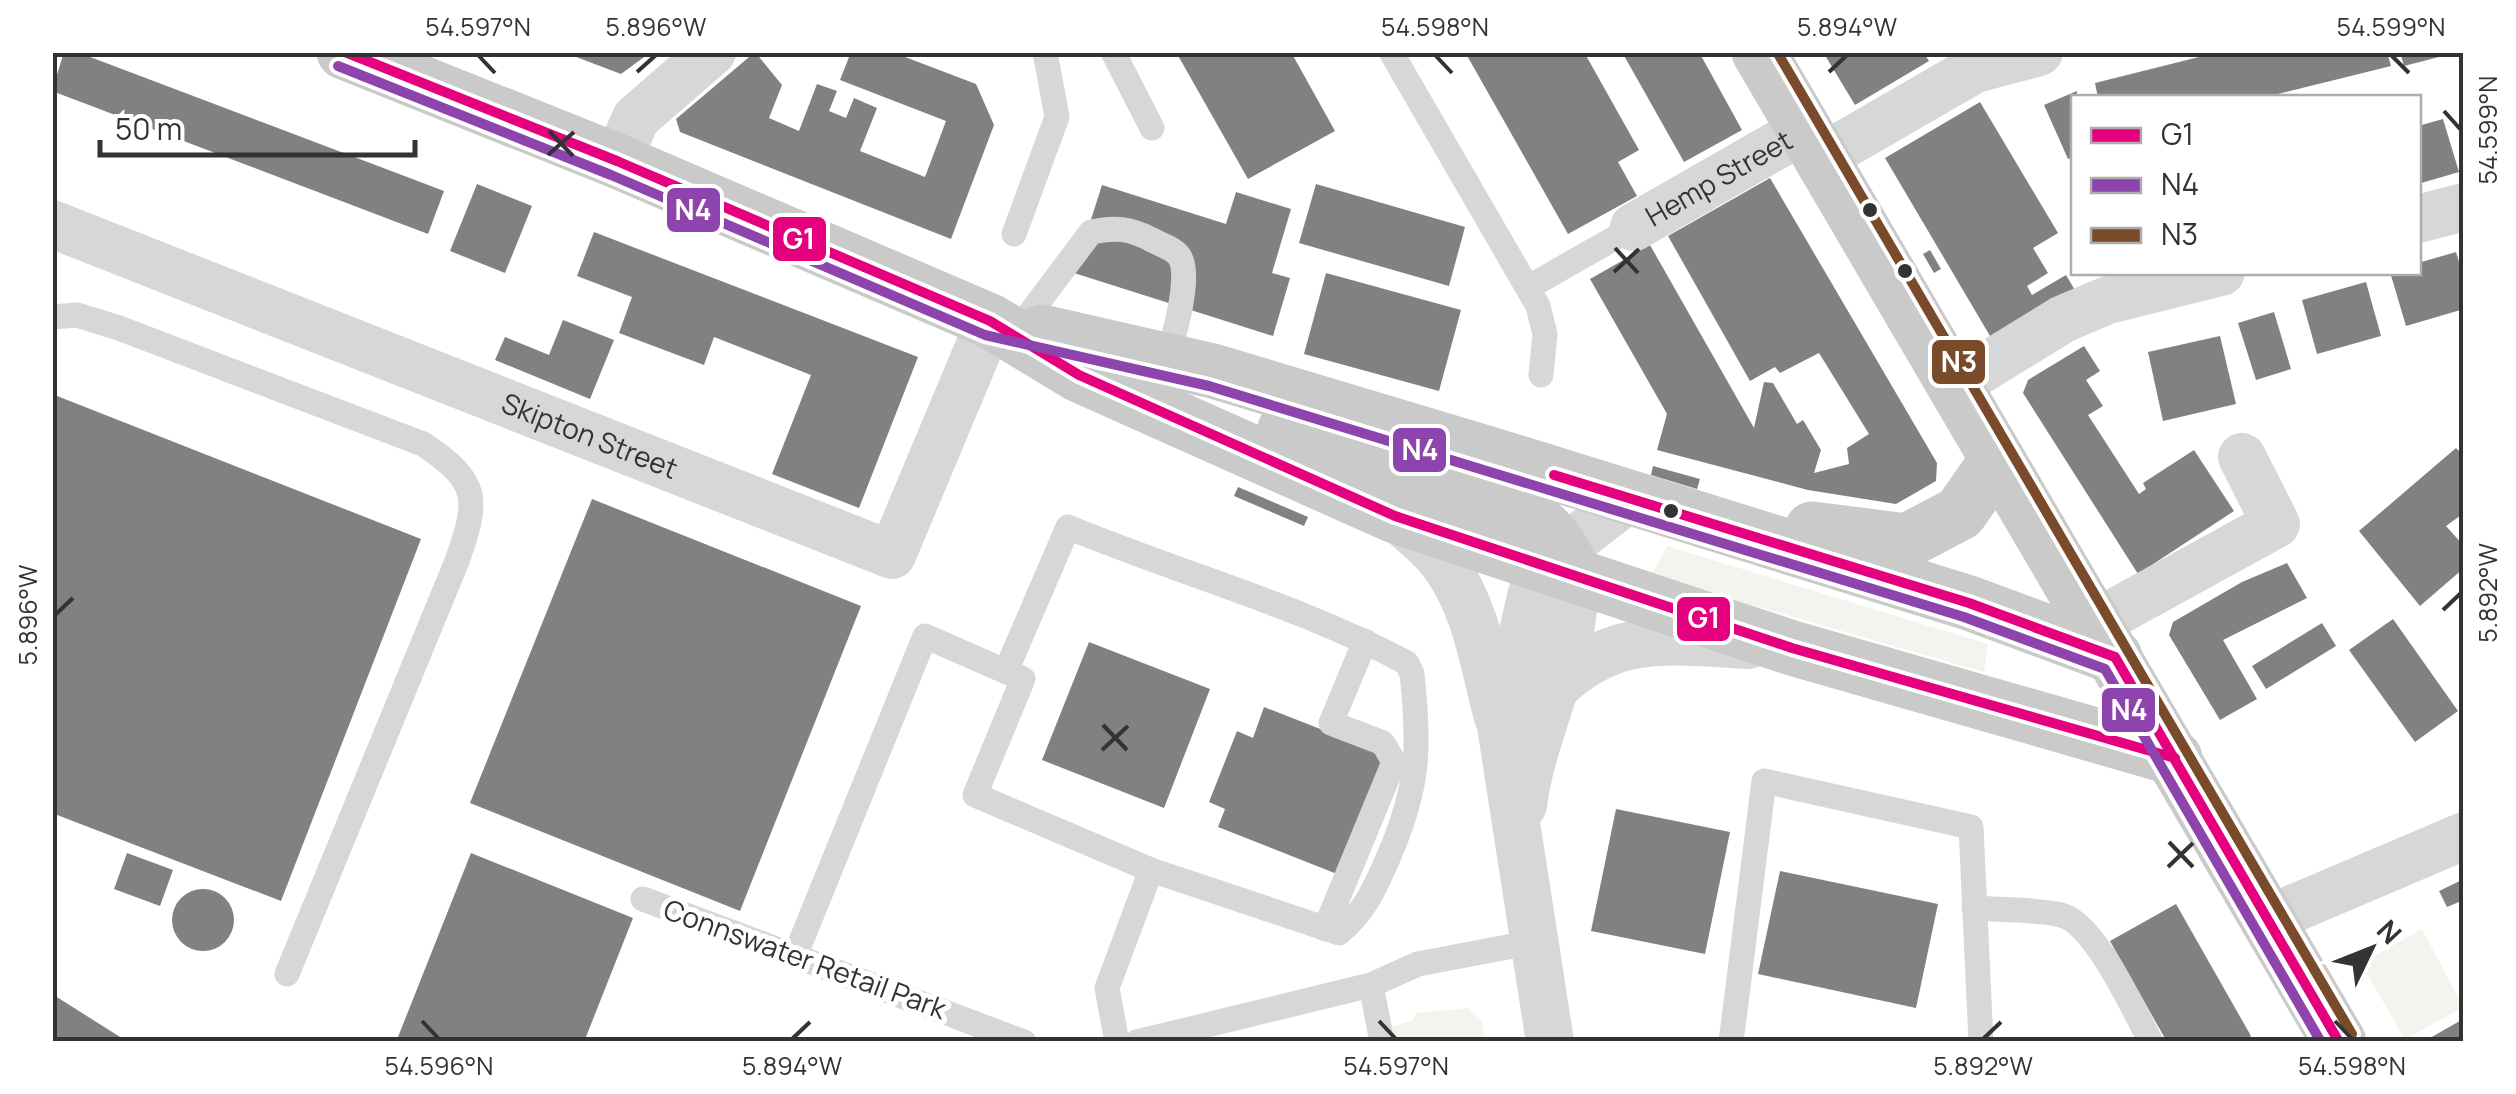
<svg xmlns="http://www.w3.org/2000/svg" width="2516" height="1094" font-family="Manrope,sans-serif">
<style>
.green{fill:#f1f5ed}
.building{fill:#818181}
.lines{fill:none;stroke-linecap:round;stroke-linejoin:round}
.lane{stroke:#d7d7d7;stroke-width:25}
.street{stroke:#d7d7d7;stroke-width:48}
.primary{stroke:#cacaca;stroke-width:55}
.bus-1-casing{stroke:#fff;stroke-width:18}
.bus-2-casing{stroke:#fff;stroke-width:18}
.bus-3-casing{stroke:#fff;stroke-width:18}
.bus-1{stroke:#e5007d;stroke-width:10}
.bus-2{stroke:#8e44ad;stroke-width:10}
.bus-3{stroke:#7a4b2a;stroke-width:10}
.ticks{fill:none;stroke:#333;stroke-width:4}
.bus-dot{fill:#333;stroke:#fff;stroke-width:4}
.labels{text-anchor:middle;stroke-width:10;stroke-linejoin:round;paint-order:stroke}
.street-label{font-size:28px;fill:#333;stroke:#fff}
.line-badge{stroke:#fff;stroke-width:4}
.badge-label{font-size:28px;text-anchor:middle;font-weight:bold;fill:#fff}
.neatline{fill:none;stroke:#333;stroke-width:4}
.ticks-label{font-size:25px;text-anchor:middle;fill:#333}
</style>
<rect width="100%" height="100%" fill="#fff"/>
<g class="green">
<path d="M1667 546 1988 644 1984 672 1651 576Z"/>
<path d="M2422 929 2463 1007 2405 1040 2361 963Z"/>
<path d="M1469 1008 1482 1021 1485 1041H1394L1392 1027 1413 1020 1416 1013Z"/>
</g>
<g class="building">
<path d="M64 52H77L444 191 428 234 52 91Z"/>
<path d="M563 52H651L621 74Z"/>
<path d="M755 52 782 85 769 118 799 131 817 84 837 91 829 111 846 118 854 98 877 108 860 151 925 177 946 121 840 80 851 52H892L976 84 994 125 951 239 680 132 676 119Z"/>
<path d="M1176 52H1291L1335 131 1248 179Z"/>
<path d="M1465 52H1557L1560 57 1584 52 1639 150 1618 162 1637 196 1568 234Z"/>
<path d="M1622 52H1699L1742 130 1684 162Z"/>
<path d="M1823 52H1923L1929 61 1855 105Z"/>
<path d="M2219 52H2387L2391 66 2262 98H2098L2095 83Z"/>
<path d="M2400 52H2438L2439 57 2404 66Z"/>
<path d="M2077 91 2074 157 2068 159 2044 105Z"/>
<path d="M1980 102 2058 233 2033 248 2048 273 2027 286 2032 295 2066 275 2076 292 1993 341 1885 158Z"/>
<path d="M2443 119 2459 172 2418 184V126Z"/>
<path d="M1770 178 1937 463 1936 481 1896 504 1808 490 1657 450 1667 414 1590 279 1650 245 1754 428 1764 382 1773 383 1797 424 1803 420 1821 450 1814 473 1849 464 1847 448 1869 434 1819 353 1780 373 1775 367 1750 381 1668 236Z"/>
<path d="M477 184 532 206 505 273 450 251Z"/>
<path d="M1316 184 1465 227 1449 286 1299 243Z"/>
<path d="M1102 185 1226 224 1236 192 1291 209 1272 273 1290 278 1273 336 1074 273Z"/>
<path d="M594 232 918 357 859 508 772 474 811 375 714 337 704 365 619 333 632 297 577 276Z"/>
<path d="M1930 250 1941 269 1934 273 1923 254Z"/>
<path d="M2456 252 2464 278V309L2406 326 2390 272H2418V263Z"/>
<path d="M1326 273 1461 310 1439 391 1304 354Z"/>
<path d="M2366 282 2381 336 2317 354 2302 300Z"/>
<path d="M2274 312 2291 369 2256 380 2238 323Z"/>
<path d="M563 320 614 340 590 399 495 360 505 337 549 355Z"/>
<path d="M2220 336 2236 404 2163 421 2148 352Z"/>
<path d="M2084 346 2100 371 2086 380 2103 406 2088 415 2139 494 2146 489 2143 483 2194 450 2234 511 2138 574 2023 393 2028 380Z"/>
<path d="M52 394 421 539 281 901 52 813Z"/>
<path d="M2456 448 2464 456V513L2446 526 2464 546V568L2420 606 2359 531Z"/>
<path d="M1653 466 1700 479 1697 489 1651 475Z"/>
<path d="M1238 487 1308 517 1304 526 1234 496Z"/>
<path d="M592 499 861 606 740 911 470 803Z"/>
<path d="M2287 563 2307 598 2223 640 2257 699 2220 720 2169 635 2173 622 2242 582Z"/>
<path d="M2393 619 2458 711 2415 742 2349 650Z"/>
<path d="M2322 623 2336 646 2266 689 2252 666Z"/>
<path d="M1089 642 1210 689 1164 808 1042 760Z"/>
<path d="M1264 707 1384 754 1337 874 1218 827 1225 809 1209 802 1237 731 1253 738Z"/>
<path d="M1616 809 1730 832 1705 954 1591 931Z"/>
<path d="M127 853 173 870 160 906 114 889Z"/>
<path d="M471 853 633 918 584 1042H396Z"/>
<path d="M1780 871 1938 904 1916 1008 1758 974Z"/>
<path d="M2464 879V911L2459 902 2447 907 2439 891Z"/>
<circle cx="203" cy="920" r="31"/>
<path d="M2176 904 2251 1036 2243 1042H2167L2110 941Z"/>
<path d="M52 994 128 1042H52Z"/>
<path d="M2464 1019V1042H2423L2458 1022Z"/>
</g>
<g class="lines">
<g class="lane">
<path d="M1113 52 1152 128"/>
<path d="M1391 52 1538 306 1545 334 1541 375"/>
<path d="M1014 234 1057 117 1045 52"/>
<path d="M1529 287 1634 227"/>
<path d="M52 317 77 315 119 328 423 444C480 482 479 499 457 561L287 974"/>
<path d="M1016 332 1091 232C1115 227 1130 228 1152 240 1160 244 1174 249 1179 256 1193 275 1172 344 1164 366"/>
<path d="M643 899 1024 1042"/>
<path d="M1974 908C2002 910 2034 909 2061 915 2095 923 2134 1011 2151 1042"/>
<path d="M1325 929 1394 762 1383 743 1331 723 1365 641"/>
<path d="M795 956 925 636 1023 679 975 795 1151 870 1339 933C1366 910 1375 888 1389 856 1419 786 1420 749 1412 674L1407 663C1299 605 1181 574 1068 527L1006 671"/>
<path d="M1371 985 1382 1042"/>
<path d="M1117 1042 1107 988 1151 870"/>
<path d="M1137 1042 1371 985 1418 964 1534 942"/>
<path d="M1731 1042 1764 781 1971 827 1981 1042"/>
</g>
<g class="street">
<path d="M1821 158 1975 69 2039 52"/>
<path d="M617 161 636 118 712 52"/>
<path d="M2418 219 2464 207"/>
<path id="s1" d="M52 224 892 555 990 321"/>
<path id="s2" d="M1634 227 1805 129"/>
<path d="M1954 386 2063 319 2108 300 2221 272"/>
<path d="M1395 516C1411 531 1432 546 1445 565 1477 609 1484 666 1498 717"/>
<path d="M2094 624 2276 524 2242 457"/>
<path d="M1550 693C1612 629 1667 641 1749 645"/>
<path d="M1523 805C1532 729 1582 646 1573 572"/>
<path d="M2269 919 2464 836"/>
<path d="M1550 1042 1501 726 1532 593 1565 548 1628 499"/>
</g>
<g class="primary">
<path d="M344 52 617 161 990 321 1079 375 1395 516 1792 648 2175 758"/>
<path d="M1759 52 2339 1042"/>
<path d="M1042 332 1213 371 1493 455 1969 603 2115 657"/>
<path d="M1285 429 1520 508C1546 527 1561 542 1573 572"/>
<path d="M1812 529 1907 541 1960 513 1997 460"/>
</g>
<g class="bus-1-casing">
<g id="bus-1">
<path d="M345 52 617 161 990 321 1079 375 1395 516 1792 648 2175 758"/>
<path d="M1554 475 1969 603 2115 657 2339 1042"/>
</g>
</g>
<g class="bus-2-casing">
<path id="bus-2" d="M338 66 611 175 985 335 1209 386 1964 617 2105 669 2321 1042"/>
</g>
<g class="bus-3-casing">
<path id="bus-3" d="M1777 52 2352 1034"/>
</g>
<use href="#bus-1" class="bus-1"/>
<use href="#bus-2" class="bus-2"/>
<use href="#bus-3" class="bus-3"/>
</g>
<path class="ticks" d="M478 55 495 73M1435 55 1452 73M2391 55 2409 73M637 72 656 55M1829 72 1847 55M2444 111 2461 130M549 131 573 156M548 155 574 132M1615 248 1638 273M1614 272 1639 249M2443 610 2461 593M55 615 73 598M1103 725 1127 750M1102 750 1128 726M2169 842 2193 867M2168 867 2193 843M422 1021 439 1039M1379 1021 1396 1039M2335 1021 2352 1039M792 1039 810 1022M1983 1039 2001 1022"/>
<g class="bus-dot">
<circle cx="1870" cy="210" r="9"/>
<circle cx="1905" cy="271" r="9"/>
<circle cx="1671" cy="511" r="9"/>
</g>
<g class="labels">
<g class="street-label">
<text dy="10" stroke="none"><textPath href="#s2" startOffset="98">Hemp Street</textPath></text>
<text dy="10" stroke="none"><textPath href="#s1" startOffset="578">Skipton Street</textPath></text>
<text transform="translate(805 959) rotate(20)" y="10">Connswater Retail Park</text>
</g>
</g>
<g class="line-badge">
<rect x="665" y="186" width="57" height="48" rx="10" fill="#8e44ad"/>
<rect x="771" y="215" width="57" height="48" rx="10" fill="#e5007d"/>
<rect x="1930" y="338" width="57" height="48" rx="10" fill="#7a4b2a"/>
<rect x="1391" y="426" width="57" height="48" rx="10" fill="#8e44ad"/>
<rect x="1675" y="595" width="57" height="48" rx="10" fill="#e5007d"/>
<rect x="2100" y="686" width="57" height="48" rx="10" fill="#8e44ad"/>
</g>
<g class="badge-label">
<text x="693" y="220">N4</text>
<text x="799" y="249">G1</text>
<text x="1959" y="372">N3</text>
<text x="1420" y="460">N4</text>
<text x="1704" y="628">G1</text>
<text x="2129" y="720">N4</text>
</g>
<rect width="2516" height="1094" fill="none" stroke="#ffffff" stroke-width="110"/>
<rect x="2071" y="95" width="350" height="180" fill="#ffffff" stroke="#adadad" stroke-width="2.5"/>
<rect x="2091" y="128" width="50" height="15" fill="#e5007d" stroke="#adadad" stroke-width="2.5"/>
<text x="2161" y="145" font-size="30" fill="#333333">G1</text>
<rect x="2091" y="178" width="50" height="15" fill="#8e44ad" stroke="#adadad" stroke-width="2.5"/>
<text x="2161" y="195" font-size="30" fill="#333333">N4</text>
<rect x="2091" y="228" width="50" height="15" fill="#7a4b2a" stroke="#adadad" stroke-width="2.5"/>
<text x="2161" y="245" font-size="30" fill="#333333">N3</text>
<g transform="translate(2371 949) rotate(47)" stroke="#ffffff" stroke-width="8" paint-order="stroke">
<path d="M0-8L18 38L0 25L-18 38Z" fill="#333333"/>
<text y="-15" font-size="28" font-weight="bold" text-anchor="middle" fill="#333333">N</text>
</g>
<path d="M100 140v15h315v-15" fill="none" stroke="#333333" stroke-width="5"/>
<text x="115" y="140" font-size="30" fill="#333333" stroke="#ffffff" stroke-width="8" paint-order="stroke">50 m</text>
<rect x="55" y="55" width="2406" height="984" class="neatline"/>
<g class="ticks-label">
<text x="478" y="36">54.597°N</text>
<text x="656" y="36">5.896°W</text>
<text x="1435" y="36">54.598°N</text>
<text x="1847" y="36">5.894°W</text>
<text x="2391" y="36">54.599°N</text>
<text transform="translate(2488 130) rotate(-90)" y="9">54.599°N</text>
<text transform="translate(2488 593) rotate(-90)" y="9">5.892°W</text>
<text transform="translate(28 615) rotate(-90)" y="9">5.896°W</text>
<text x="439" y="1075">54.596°N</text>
<text x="792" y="1075">5.894°W</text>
<text x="1396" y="1075">54.597°N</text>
<text x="1983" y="1075">5.892°W</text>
<text x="2352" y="1075">54.598°N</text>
</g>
</svg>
